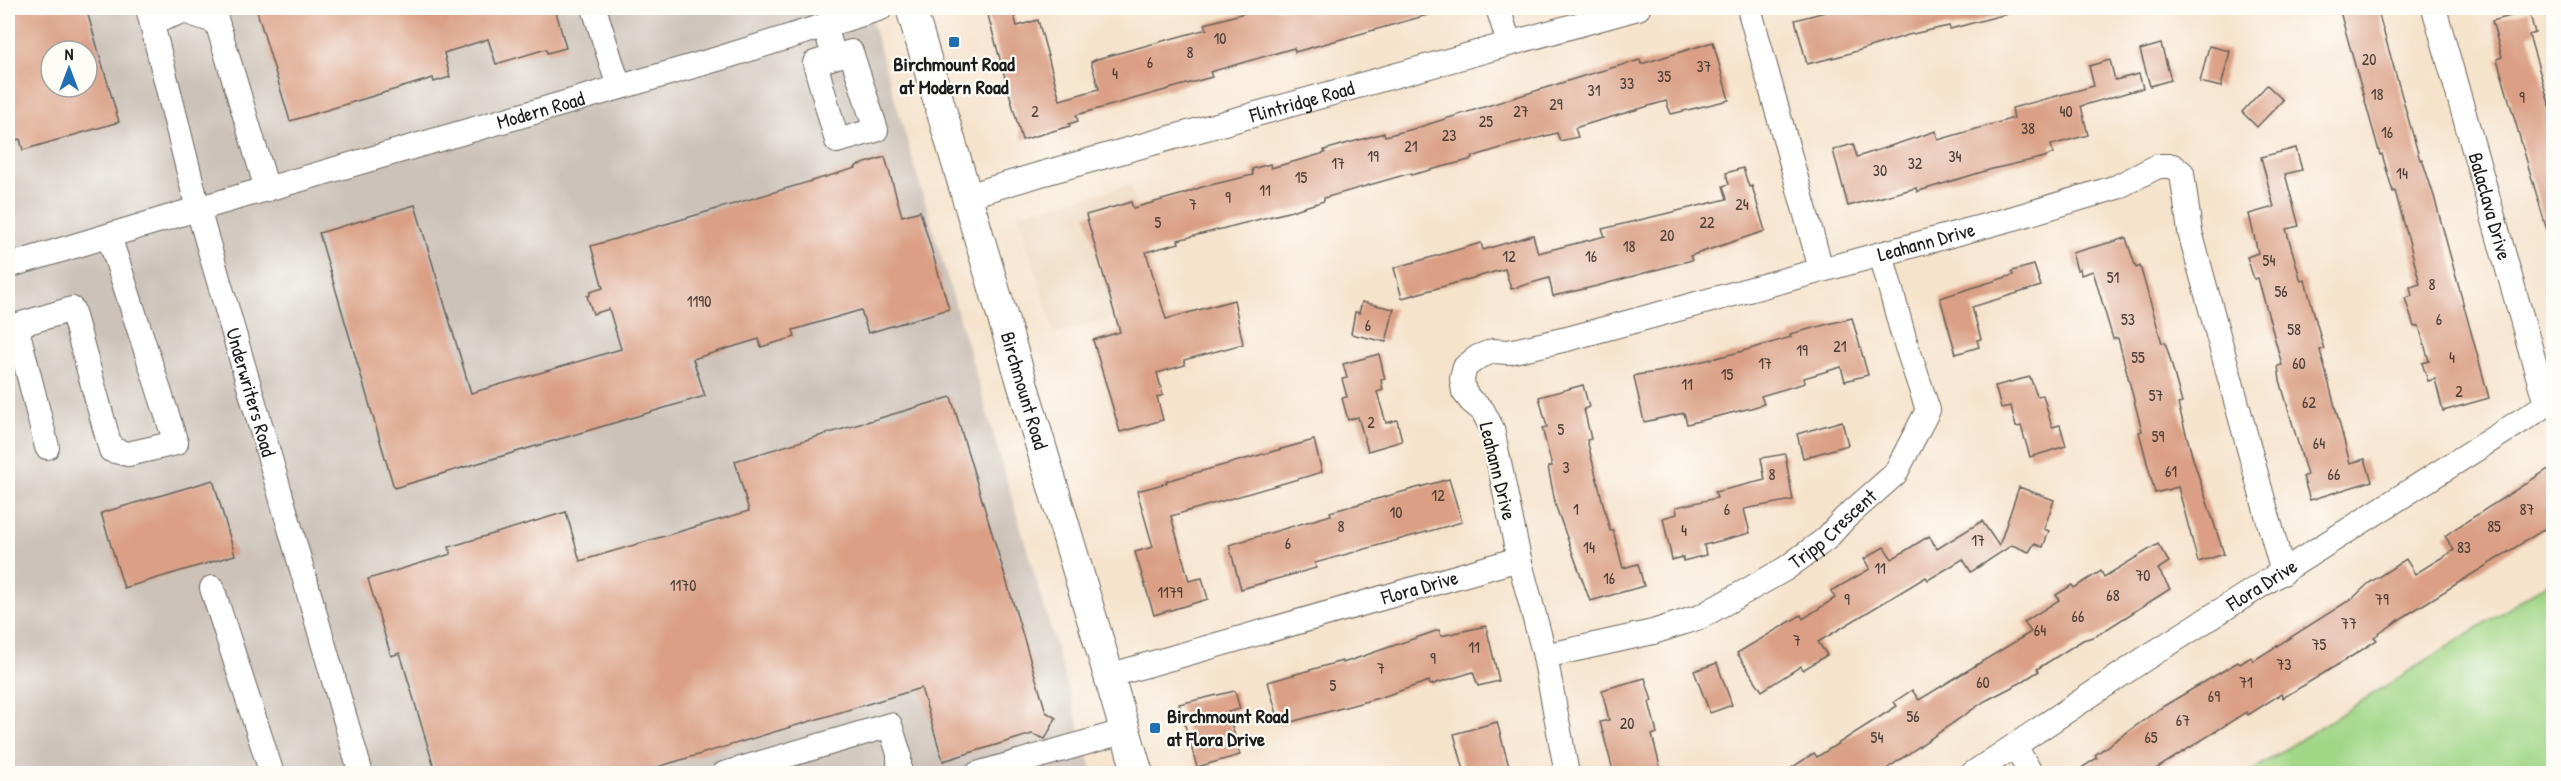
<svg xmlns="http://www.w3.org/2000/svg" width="2561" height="781" font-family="'Patrick Hand',sans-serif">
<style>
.built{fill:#edd7bb}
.industrial{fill:#ccc2b9;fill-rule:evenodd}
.green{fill:#a2d787;stroke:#5f7a52;stroke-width:1.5}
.building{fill:#da9f84;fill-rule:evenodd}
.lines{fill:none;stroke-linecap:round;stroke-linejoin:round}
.minor-casing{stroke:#68625a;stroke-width:26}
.major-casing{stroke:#68625a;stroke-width:32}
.minor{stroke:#fff;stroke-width:24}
.major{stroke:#fff;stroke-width:30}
.poi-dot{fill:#1f6fb2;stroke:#fdfcf7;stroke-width:2}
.labels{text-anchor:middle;stroke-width:4.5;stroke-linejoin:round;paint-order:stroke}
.number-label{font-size:16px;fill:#4c3d36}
.poi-label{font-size:20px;font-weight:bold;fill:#1c1c1c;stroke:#fdfcf7}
.street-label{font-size:20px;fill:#1c1c1c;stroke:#fdfcf7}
</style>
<rect width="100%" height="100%" fill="#fdfcf7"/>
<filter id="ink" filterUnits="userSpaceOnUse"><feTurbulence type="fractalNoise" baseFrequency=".0167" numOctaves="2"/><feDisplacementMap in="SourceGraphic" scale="12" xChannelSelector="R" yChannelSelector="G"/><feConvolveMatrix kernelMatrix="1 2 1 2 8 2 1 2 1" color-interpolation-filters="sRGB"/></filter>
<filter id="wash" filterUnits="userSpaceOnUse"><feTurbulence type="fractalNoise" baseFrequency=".008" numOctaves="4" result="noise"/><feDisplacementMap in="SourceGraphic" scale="24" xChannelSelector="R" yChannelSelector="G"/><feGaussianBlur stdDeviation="1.35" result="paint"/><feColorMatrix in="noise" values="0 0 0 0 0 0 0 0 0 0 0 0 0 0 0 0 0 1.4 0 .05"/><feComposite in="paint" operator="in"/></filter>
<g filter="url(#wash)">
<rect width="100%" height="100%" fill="#f6e3cc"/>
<path class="built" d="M1131 185 1165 303 1055 334 1018 214Z"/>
<path class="industrial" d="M8 8H868L1093 773H8ZM51 51H87V87H51Z"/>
<path class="green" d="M2553 580V773H2248Z"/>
<g id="blocks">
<g class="building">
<path d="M8 8H86L119 122 23 150 20 139 8 142ZM51 51H87V87H51Z"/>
<path d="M256 8H555L566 48 547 53 546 49 496 64 488 39 444 53 450 77 434 82 433 78 290 121Z"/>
<path d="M986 8H1012L1017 26 1038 20 1060 100 1099 89 1091 62 1097 59 1207 29 1205 24 1262 8H1435V13L1295 52 1294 48 1210 72 1212 77 1076 115 1078 121 1069 124 1070 126 1022 140Z"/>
<path d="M1840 8H2009L2010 13 1950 29 1949 26 1908 35 1844 55 1807 64 1795 20Z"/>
<path d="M2339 8H2377L2420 160 2422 159 2434 196 2489 398 2443 411 2435 379 2428 381 2422 363 2429 361 2419 326 2414 327 2405 298 2412 296 2410 287 2420 284 2409 241 2395 191 2393 192 2382 154 2380 155Z"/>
<path d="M2529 11 2535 33 2529 35 2553 117V233L2548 234 2497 59 2502 57 2492 21Z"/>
<path d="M1713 42 1729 100 1671 114 1666 101 1581 126 1575 128 1578 137 1560 141 1557 133 1507 146 1472 157 1473 159 1411 175V173L1324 198V201L1288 212 1178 240 1179 243 1146 252 1166 319 1234 300 1243 344 1184 360 1185 365 1157 373 1163 395 1157 397 1163 420 1120 432 1093 340 1120 332 1086 215 1131 202 1133 208 1180 195 1202 187 1253 175 1252 169 1270 164 1271 168 1325 153 1324 150 1384 133 1385 136 1413 129 1590 74 1640 60 1641 64Z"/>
<path d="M2161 44 2171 80 2150 86 2140 50Z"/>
<path d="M2209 46 2230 51 2221 87 2200 82Z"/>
<path d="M2110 60 2115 80 2139 74 2143 88 2081 106 2088 135 2051 145 2053 153 2045 157 1992 169 1919 191 1917 192 1916 188 1848 206 1833 150 1853 144 1857 157 1936 131 1938 140 2014 118 2012 108 2094 86 2089 66Z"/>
<path d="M2267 85 2283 100 2257 127 2242 112Z"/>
<path d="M2296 148 2302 170 2285 174 2299 226 2286 229 2301 281 2305 280 2321 339 2324 349 2320 350 2350 463 2365 459 2372 481 2310 500 2303 477 2307 475 2280 380 2278 366 2282 365 2258 278 2254 279 2247 257 2258 253 2249 214 2274 207 2261 157Z"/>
<path d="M885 157 902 216 920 211 949 309 868 333 861 310 793 330 795 337 761 347 759 339 693 359 705 396 394 488 319 233 415 205 471 393 621 349 609 309 593 314 587 296 590 295V292L603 288 591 246 856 168V166Z"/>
<path d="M1743 168 1749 187 1752 186 1765 231 1690 256 1692 260 1597 286 1553 296 1549 278 1511 289 1505 269 1402 298 1394 268 1481 243 1483 250 1533 235 1538 253 1605 236 1602 229 1727 199 1723 186 1729 184 1726 173Z"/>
<path d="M2126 238 2136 268 2140 266 2162 343 2165 342 2169 355 2182 403 2178 404 2193 459 2224 554 2198 562 2178 487 2155 493 2139 432 2142 431 2118 338 2113 339 2093 271 2081 275 2080 269 2077 270 2072 253Z"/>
<path d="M2034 265 2041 286 1972 307 1981 339 1977 340 1979 347 1956 354 1940 298 2013 275 2012 271Z"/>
<path d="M1362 302 1394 309 1386 342 1351 334 1355 312 1359 313Z"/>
<path d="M1852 318 1868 375 1845 381 1841 367 1804 378 1805 383 1761 396 1764 404 1751 408 1687 424 1684 413 1644 422 1634 377 1636 375 1658 372 1736 353 1791 337 1790 334Z"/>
<path d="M1379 354 1385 379 1381 380 1383 390 1377 392 1386 423 1397 420 1402 441 1368 451 1358 417 1348 420 1342 398 1347 397 1342 379 1347 378 1343 364Z"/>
<path d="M2030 377 2037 396 2043 395 2052 427 2060 425 2066 446 2030 457 2021 426 2016 427 2011 406 2001 408 1995 386Z"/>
<path d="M1583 385 1589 407 1584 409 1591 439 1587 440 1610 531 1613 530 1623 568 1638 564 1644 586 1590 601 1556 507 1548 467 1552 466 1542 428 1547 427 1539 397Z"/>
<path d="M951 397 1046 712 1056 718 1045 739 1032 734 943 761 921 688 634 774H436L400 653 391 656 368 579 451 554 449 547 566 512 580 561 749 511 735 461Z"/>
<path d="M1842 421 1848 445 1803 458 1797 434Z"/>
<path d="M1314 440 1322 472 1171 516 1189 581 1202 578 1208 599 1154 615 1135 552 1153 547 1137 491 1167 483 1166 481Z"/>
<path d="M1785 454 1793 500 1744 509 1750 533 1704 545 1706 555 1683 561V557L1672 560 1663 518 1677 514 1676 507 1717 498 1715 492 1765 480 1761 458Z"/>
<path d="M2553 466V524L2405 616 2374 637 2377 640 2357 653 2283 698 2281 694 2248 715 2246 712 2148 774H2072L2097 758 2095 755 2164 706 2238 662 2240 664 2251 657 2253 661 2353 598 2369 583 2406 559 2415 574 2454 550 2445 536 2453 530Z"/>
<path d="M1449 479 1462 522 1315 563 1316 568 1241 589 1229 545 1331 515 1330 512Z"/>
<path d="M213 480 235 555 124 588 101 513Z"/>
<path d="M2019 487 2054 500 2044 529 2049 531 2043 547 2034 544 2029 552 2012 545 1971 572 1963 559 1928 580 1926 577 1818 642 1827 655 1803 670 1801 666 1762 691 1737 653 1801 615 1803 619 1835 598 1831 591 1870 569 1864 559 1884 547 1892 559 1929 536 1937 549 1982 521 1999 546Z"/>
<path d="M2158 544 2169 562 2158 569 2170 589 2096 636 2083 640 2037 669 2039 671 2020 683 1985 701 1879 774H1782L1814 753 1817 757 1897 706 1894 702 1912 690 1919 700 2031 632 2024 622 2059 600 2056 595 2072 585 2074 588 2101 571 2104 577Z"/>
<path d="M1486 626 1499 681 1478 686 1473 672 1430 685 1429 681 1382 697 1280 725 1268 682 1342 661 1343 663 1439 630 1441 636Z"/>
<path d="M1717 663 1732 705 1710 713 1694 671Z"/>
<path d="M1645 678 1652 701 1649 702 1657 733 1652 735 1661 770 1650 774H1614L1600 722 1609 720 1602 690Z"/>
<path d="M1235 691 1240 709 1228 712 1240 755 1197 767 1179 704Z"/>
<path d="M1497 722 1511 774H1465L1454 734Z"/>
</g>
</g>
</g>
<g filter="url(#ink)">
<use href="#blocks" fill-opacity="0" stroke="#68625a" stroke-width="1.5"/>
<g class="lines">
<g class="minor-casing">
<g id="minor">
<path id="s1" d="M148 8 198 209 361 774"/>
<path d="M594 8 619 87"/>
<path d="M1498 8 1509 43"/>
<path d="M1749 8 1821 269"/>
<path id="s2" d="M2434 8 2546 404"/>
<path d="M153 22 184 11 217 22 267 189"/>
<path d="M825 25 834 57 815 63 837 141 876 130 851 52 834 57"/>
<path id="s3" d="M967 196 1041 174 1638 8"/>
<path id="s4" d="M8 266 187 212 721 58 881 8"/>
<path d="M16 325 47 447"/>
<path d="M8 328 72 309 111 450 128 454 176 443 109 236"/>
<path d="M212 588 272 774"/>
<path id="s5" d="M1545 656 1653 632 1700 617 1785 569 1826 539 1844 519 1895 474 1928 410 1904 338 1881 254"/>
<path id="s6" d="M1108 676 1519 559"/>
<path d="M2015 746 2031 774"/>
<path d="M724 774 890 725 899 754V774"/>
<path d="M977 774 1126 731"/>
<path id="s7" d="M1567 774 1545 656 1519 559 1492 429 1483 411 1471 401 1464 392 1462 379 1465 367 1478 357 1493 351 1509 352 1567 339 2014 218 2117 187 2158 166H2173L2182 173 2190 232 2283 573"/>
<path id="s8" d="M1972 774 2146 658 2554 400"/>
</g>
</g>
<g class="major-casing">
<g id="major">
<path id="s9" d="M911 8 1138 774"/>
</g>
</g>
<use href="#minor" class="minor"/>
<use href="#major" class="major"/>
</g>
</g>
<g class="poi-dot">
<rect x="948" y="36" width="12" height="12" rx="3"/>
<rect x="1149" y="722" width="12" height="12" rx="3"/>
</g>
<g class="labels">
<g class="number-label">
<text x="1220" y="44">10</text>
<text x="1190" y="58">8</text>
<text x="2369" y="65">20</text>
<text x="1150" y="68">6</text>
<text x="1704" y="72">37</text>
<text x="1115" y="79">4</text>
<text x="1664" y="82">35</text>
<text x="1627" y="89">33</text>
<text x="1594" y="96">31</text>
<text x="2377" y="100">18</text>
<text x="2522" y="103">9</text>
<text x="1556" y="110">29</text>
<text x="1035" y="117">2</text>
<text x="1521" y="117">27</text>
<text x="2066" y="117">40</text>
<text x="1486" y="127">25</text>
<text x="2028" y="134">38</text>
<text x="2387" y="138">16</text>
<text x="1449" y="141">23</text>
<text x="1411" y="152">21</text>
<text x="1373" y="162">19</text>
<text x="1955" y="162">34</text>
<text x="1338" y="169">17</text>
<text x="1915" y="169">32</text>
<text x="1880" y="176">30</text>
<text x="2402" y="179">14</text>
<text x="1301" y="183">15</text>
<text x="1265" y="196">11</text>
<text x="1228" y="203">9</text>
<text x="1193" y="210">7</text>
<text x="1742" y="210">24</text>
<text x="1158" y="228">5</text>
<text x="1707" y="228">22</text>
<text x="1667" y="241">20</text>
<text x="1629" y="252">18</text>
<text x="1509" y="262">12</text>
<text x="1591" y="262">16</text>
<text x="2269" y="266">54</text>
<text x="2113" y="283">51</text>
<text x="2432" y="290">8</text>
<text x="2281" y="297">56</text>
<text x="699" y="307">1190</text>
<text x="2128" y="325">53</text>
<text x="2439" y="325">6</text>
<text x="1368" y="331">6</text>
<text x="2294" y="335">58</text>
<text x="1840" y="352">21</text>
<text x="1802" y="356">19</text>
<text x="2138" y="363">55</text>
<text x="2452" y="363">4</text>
<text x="1765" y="369">17</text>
<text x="2299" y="369">60</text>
<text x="1727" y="380">15</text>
<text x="1687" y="390">11</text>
<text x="2459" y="397">2</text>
<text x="2156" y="401">57</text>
<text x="2309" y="408">62</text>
<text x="1371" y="428">2</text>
<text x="1561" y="435">5</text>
<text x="2158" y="442">59</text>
<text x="2319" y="449">64</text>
<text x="1566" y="473">3</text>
<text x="2171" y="477">61</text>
<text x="1772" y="480">8</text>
<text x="2334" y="480">66</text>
<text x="1438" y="501">12</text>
<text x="1576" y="515">1</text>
<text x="1727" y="515">6</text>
<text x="2527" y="515">87</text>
<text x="1396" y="518">10</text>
<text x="1341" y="532">8</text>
<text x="2494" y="532">85</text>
<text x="1684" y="536">4</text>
<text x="1978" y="546">17</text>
<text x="1288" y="549">6</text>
<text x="1589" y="553">14</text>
<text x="2464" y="553">83</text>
<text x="1880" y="574">11</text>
<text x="2143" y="581">70</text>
<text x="1609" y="584">16</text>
<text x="683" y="591">1170</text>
<text x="1170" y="598">1179</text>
<text x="2113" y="601">68</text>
<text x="1847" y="605">9</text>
<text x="2382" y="605">79</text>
<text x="2078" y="622">66</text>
<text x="2349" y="629">77</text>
<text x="2040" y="636">64</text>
<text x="1797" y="646">7</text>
<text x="2319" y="650">75</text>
<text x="1474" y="653">11</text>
<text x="1433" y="664">9</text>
<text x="2284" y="670">73</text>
<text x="1381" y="674">7</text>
<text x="1983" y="688">60</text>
<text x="2246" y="688">71</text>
<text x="1333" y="691">5</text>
<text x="2214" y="702">69</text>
<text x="1913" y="722">56</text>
<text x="2183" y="726">67</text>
<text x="1627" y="729">20</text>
<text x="1877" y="743">54</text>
<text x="2151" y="743">65</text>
</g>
<g class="poi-label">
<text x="954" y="71">Birchmount Road<tspan x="954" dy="23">at Modern Road</tspan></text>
<text x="1167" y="723" text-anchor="start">Birchmount Road<tspan x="1167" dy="23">at Flora Drive</tspan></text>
</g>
<g class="street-label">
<text dy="7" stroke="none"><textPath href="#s3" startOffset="348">Flintridge Road</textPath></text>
<text dy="7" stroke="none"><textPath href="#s4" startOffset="555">Modern Road</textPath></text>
<text dy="7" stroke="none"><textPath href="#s2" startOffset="206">Balaclava Drive</textPath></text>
<text dy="7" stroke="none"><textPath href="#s7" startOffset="906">Leahann Drive</textPath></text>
<text dy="7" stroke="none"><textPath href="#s9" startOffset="399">Birchmount Road</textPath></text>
<text dy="7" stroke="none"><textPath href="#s1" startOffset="398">Underwriters Road</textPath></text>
<text transform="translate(1498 471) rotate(76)" y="7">Leahann Drive</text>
<text dy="7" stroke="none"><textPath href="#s5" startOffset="320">Tripp Crescent</textPath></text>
<text dy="7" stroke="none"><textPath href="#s8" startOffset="346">Flora Drive</textPath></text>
<text dy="7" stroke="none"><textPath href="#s6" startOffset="324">Flora Drive</textPath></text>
</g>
</g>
<rect width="2561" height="781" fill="none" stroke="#fdfcf7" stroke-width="30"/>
<g transform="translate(69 69)"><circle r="28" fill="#fdfcf7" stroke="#a3a29f" stroke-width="1.5"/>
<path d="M0-4.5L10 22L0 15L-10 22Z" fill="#1f6fb2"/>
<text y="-9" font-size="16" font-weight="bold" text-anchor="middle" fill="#1c1c1c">N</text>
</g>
</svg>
